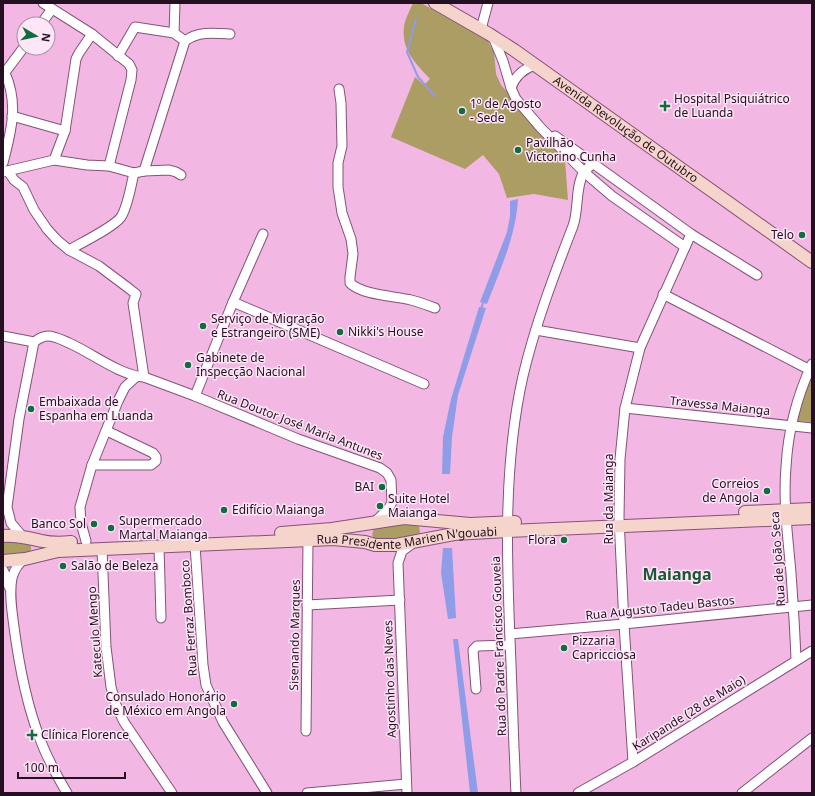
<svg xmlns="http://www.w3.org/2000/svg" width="815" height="796" font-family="'Noto Sans',sans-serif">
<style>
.green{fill:#ab9d64}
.water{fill:#8f9ce7}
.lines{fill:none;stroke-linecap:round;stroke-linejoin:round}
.stream{stroke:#8f9ce7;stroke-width:2}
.street-casing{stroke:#845279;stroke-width:11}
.secondary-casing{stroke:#845279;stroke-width:14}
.street{stroke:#fff;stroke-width:9}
.secondary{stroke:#f4d4cb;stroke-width:12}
.poi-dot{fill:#116c40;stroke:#fee6f7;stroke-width:1.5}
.labels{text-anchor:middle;stroke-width:3;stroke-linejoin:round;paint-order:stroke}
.poi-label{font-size:12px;fill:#241020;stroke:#fee6f7;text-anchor:start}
.street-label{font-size:12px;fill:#241020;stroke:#fee6f7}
.district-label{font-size:16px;font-weight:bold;fill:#1b5535;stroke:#fee6f7}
</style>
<rect width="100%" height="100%" fill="#f2b8e3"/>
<g class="green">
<path d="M413 3H421L487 40 494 52 496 74 501 85 565 160 568 200 534 194 507 198 499 174 483 155 465 169 391 137 415 77 424 85 430 79C416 64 401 50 404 27 405 19 410 10 413 3Z"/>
<path d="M811 376H812V422L796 421Z"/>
<path d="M386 522 419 525 420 533 418 535 390 544 373 538C370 529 378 525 386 522Z"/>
<path d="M3 537 28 541C31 545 32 548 30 552L3 560Z"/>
</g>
<g class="water">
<path d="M518 199C516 236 500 270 487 304L480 302 507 232 510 216V201Z"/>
<path d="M479 307 486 308 458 395 452 437 450 474H442L443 437 451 399Z"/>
<path d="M443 548H452L456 618 448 619 441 573Z"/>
<path d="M453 639H458L478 793H470Z"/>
</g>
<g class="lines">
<g class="stream">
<path d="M416 19 407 52 418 77 435 96"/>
<path d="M481 309 484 300"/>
</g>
<g class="street-casing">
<g id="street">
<path d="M43 3 92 34 129 64 132 70 131 80 109 166"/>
<path d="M41 24 52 9"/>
<path d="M481 29 488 3"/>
<path d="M174 33 175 3"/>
<path d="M493 37 503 61 511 88 516 99 540 127 584 172 612 196 685 247"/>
<path d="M118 56 135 27 174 33 185 41"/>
<path d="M3 75 24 47"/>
<path d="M511 88C515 76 523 69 535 65"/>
<path d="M339 89 341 103 342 146 338 163V187L342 213 351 239 353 254 350 277V283C362 295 394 296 411 300 419 302 427 305 435 308"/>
<path d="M12 116 65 131"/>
<path d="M555 136 691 234 757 275"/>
<path d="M54 160 65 131 76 59 79 53 92 34"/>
<path d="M3 163C11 132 19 104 5 73"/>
<path d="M8 171 14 180 23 187 34 210 47 229 57 240 69 250 99 266 127 287 136 294 133 303 144 377"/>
<path d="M144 171 185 41C198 31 215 33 230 34"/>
<path d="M3 172 54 160 87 165 109 166 134 173 144 171 169 170 176 172 181 175"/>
<path d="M69 250C81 243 114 227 121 217 128 206 131 185 134 173"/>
<path d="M663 294 812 371"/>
<path d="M233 302 424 384"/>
<path d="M536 330 640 348"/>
<path d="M3 336 34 342C38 339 42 336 48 336 55 336 62 340 69 343 92 353 119 375 144 377L195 396 298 439 380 468 387 473 391 480 392 502 389 508 374 523"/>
<path d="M195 396 233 302 263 234"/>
<path d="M625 408 812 428"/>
<path d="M92 465H151L156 461V457L153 453 107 431"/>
<path d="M22 536 11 523 7 507 19 419 34 342"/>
<path d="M86 541 81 523 80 507 92 465 118 401 125 387 136 377"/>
<path d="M195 545 203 665 206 685 223 722 267 793"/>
<path d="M159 546 161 618"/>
<path d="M102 549 106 647 111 687 116 705 124 722 172 793"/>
<path d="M25 559C18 563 14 571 12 578 9 594 12 611 14 627 19 665 26 703 40 739 47 758 57 776 67 793"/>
<path d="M3 570 5 574 9 587"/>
<path d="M307 605 400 600"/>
<path d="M510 634 624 624 812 605"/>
<path d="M796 660C795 631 793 602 791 573 788 538 783 502 786 467 788 431 797 396 812 364"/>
<path d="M476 689 473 650 477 646 510 645"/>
<path d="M306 731 308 541"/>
<path d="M633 762 624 624 619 518 620 459 625 408 640 348 691 234"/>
<path d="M307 793 406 784"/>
<path d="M407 793 398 563 402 551 413 543"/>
<path d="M516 793C515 778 515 763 514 748 513 720 512 692 511 664 507 569 502 469 523 376 535 325 554 275 573 226 579 210 575 186 584 172 587 169 590 166 593 163"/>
<path d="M578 793 633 762 812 651"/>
<path d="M742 793 812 738"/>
</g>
</g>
<g class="secondary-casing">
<g id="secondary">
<path id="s1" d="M435 3 489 34 514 50 812 262"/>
<path d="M745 512 812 509"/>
<path d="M281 533 332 529 404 518 470 524 515 522"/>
<path d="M3 536C17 535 28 538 42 541 51 543 61 543 71 542"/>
<path id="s2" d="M3 561 25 559 58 551 333 539 365 542 375 545H396L454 534 508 531 812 518"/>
</g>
</g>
<use href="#street" class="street"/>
<use href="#secondary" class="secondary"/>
</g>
<g class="poi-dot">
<path d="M663 100h4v4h4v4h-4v4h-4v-4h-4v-4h4z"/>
<circle cx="462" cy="111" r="4"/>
<circle cx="518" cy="150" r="4"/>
<circle cx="802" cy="235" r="4"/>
<circle cx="203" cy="326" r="4"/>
<circle cx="340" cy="332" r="4"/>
<circle cx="188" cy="365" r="4"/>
<circle cx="31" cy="409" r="4"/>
<circle cx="382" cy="487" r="4"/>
<circle cx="767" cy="491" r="4"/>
<circle cx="380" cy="506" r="4"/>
<circle cx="224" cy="510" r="4"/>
<circle cx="94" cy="524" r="4"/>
<circle cx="111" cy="528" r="4"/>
<circle cx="564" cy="540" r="4"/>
<circle cx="63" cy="566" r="4"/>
<circle cx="564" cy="648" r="4"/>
<circle cx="234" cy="704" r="4"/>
<path d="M30 729h4v4h4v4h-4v4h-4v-4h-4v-4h4z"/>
</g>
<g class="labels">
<g class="poi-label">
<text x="674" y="103">Hospital Psiquiátrico<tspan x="674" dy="14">de Luanda</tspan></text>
<text x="470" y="108">1º de Agosto<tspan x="470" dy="14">- Sede</tspan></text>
<text x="526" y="147">Pavilhão<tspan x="526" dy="14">Victorino Cunha</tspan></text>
<text x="794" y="239" text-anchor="end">Telo</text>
<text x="211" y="323">Serviço de Migração<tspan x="211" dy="14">e Estrangeiro (SME)</tspan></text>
<text x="348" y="336">Nikki's House</text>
<text x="196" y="362">Gabinete de<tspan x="196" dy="14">Inspecção Nacional</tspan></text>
<text x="39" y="406">Embaixada de<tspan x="39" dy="14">Espanha em Luanda</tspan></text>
<text x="759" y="488" text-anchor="end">Correios<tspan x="759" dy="14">de Angola</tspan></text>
<text x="374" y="491" text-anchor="end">BAI</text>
<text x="388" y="503">Suite Hotel<tspan x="388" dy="14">Maianga</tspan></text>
<text x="232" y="514">Edifício Maianga</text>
<text x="119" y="525">Supermercado<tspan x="119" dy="14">Martal Maianga</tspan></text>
<text x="86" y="528" text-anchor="end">Banco Sol</text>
<text x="556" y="544" text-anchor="end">Flora</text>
<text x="71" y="570">Salão de Beleza</text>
<text x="572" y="645">Pizzaria<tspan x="572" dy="14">Capricciosa</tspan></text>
<text x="226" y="701" text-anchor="end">Consulado Honorário<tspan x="226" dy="14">de México em Angola</tspan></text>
<text x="41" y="739">Clínica Florence</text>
</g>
<g class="street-label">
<text dy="4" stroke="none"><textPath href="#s1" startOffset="229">Avenida Revolução de Outubro</textPath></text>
<text transform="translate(720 406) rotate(6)" y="4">Travessa Maianga</text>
<text transform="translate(300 425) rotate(21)" y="4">Rua Doutor José Maria Antunes</text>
<text transform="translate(609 499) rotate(-90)" y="4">Rua da Maianga</text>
<text dy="4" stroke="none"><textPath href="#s2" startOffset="406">Rua Presidente Marien N'gouabi</textPath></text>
<text transform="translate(778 559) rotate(-94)" y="4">Rua de João Seca</text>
<text transform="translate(660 608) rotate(-6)" y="4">Rua Augusto Tadeu Bastos</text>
<text transform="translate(189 618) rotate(-94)" y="4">Rua Ferraz Bomboco</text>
<text transform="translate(95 632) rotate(-94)" y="4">Kateculo Mengo</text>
<text transform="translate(295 635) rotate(-89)" y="4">Sisenando Marques</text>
<text transform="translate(499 646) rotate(-92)" y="4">Rua do Padre Francisco Gouveia</text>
<text transform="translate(390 679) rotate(-92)" y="4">Agostinho das Neves</text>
<text transform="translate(689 713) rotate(-32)" y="4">Karipande (28 de Maio)</text>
</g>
<g class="district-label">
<text x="677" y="580">Maianga</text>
</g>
</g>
<rect width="815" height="796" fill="none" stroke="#241020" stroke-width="8"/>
<g transform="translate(36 36) rotate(99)"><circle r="19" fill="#fee6f7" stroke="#a790a1"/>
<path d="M0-3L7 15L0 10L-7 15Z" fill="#116c40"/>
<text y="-6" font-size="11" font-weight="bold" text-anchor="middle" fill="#241020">N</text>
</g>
<path d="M18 772v6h107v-6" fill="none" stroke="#241020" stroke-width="2"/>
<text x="24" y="772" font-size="12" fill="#241020" stroke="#fee6f7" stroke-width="3" paint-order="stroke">100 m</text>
</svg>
